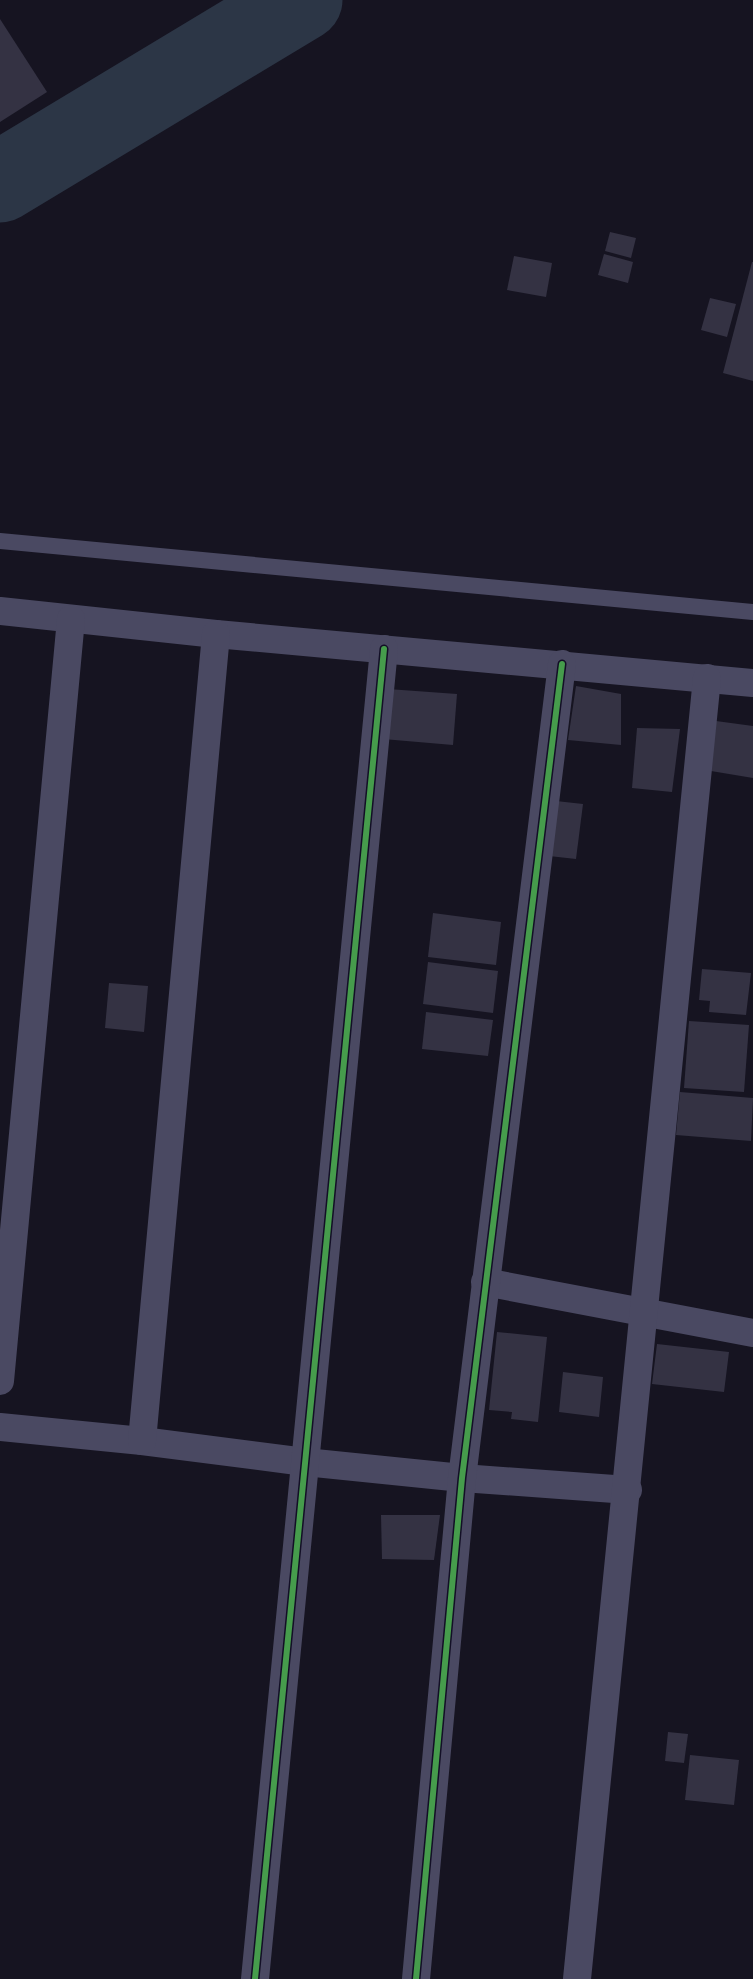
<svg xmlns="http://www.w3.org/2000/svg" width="753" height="1979" font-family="'Fira Sans',sans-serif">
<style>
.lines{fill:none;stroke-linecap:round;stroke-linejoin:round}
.taxiway{stroke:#2c3646;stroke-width:81}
.building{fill:#343243}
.service{stroke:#4a4962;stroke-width:16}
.minor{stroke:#4a4962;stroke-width:28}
.cycleway-casing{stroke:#130f26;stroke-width:9}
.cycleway{stroke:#469c4c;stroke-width:6}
</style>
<rect width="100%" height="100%" fill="#161421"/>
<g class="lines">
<path class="taxiway" d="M0 182 302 0"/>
</g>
<g class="building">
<path d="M0 19 47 92 0 122Z"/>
<path d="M610 232 636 238 631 258 605 251Z"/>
<path d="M604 254 633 262 628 283 598 275Z"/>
<path d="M514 256 552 263 546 297 507 290Z"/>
<path d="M752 262H753V381L723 373Z"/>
<path d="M710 298 736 304 727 337 701 330Z"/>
<path d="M576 686 621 694V745L568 740Z"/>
<path d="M388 689 457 694 453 745 383 739Z"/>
<path d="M716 721 753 726V778L711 771Z"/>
<path d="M637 728 680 729 672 792 632 788Z"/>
<path d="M556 801 583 804 576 859 549 856Z"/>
<path d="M433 913 501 922 496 965 428 957Z"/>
<path d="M428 962 498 971 493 1013 423 1004Z"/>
<path d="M702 969 751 973 746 1015 709 1012 710 1001 699 1000Z"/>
<path d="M109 983 148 986 144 1032 105 1028Z"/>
<path d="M426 1012 493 1020 488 1056 422 1049Z"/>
<path d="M689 1021 749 1025 744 1092 684 1088Z"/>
<path d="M680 1092 753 1098 751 1141 676 1135Z"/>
<path d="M497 1332 547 1337 538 1422 511 1419 512 1412 489 1410Z"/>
<path d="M657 1344 729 1352 724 1392 652 1384Z"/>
<path d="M563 1372 603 1377 599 1417 559 1412Z"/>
<path d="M381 1515H440L434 1560 382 1559Z"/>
<path d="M668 1732 688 1734 684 1763 665 1761Z"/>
<path d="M690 1755 739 1760 734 1805 685 1800Z"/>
</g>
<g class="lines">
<path class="service" d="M0 541 753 612"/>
<g class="minor">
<path d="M0 611 216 634 753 683"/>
<path d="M485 1282 753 1333"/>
<path d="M0 1381 71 619"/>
<path d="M0 1427 142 1441 305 1462 462 1478 628 1490"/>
<path d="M142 1441 216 634"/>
<path d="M255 1979 384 649"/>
<path d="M416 1979 462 1478 562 664"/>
<path d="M577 1979C622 1546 664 1112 707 678"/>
</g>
<g class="cycleway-casing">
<g id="cycleway">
<path d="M255 1979 384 649"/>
<path d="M416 1979 462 1478 562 664"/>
</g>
</g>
<use href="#cycleway" class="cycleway"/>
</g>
</svg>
